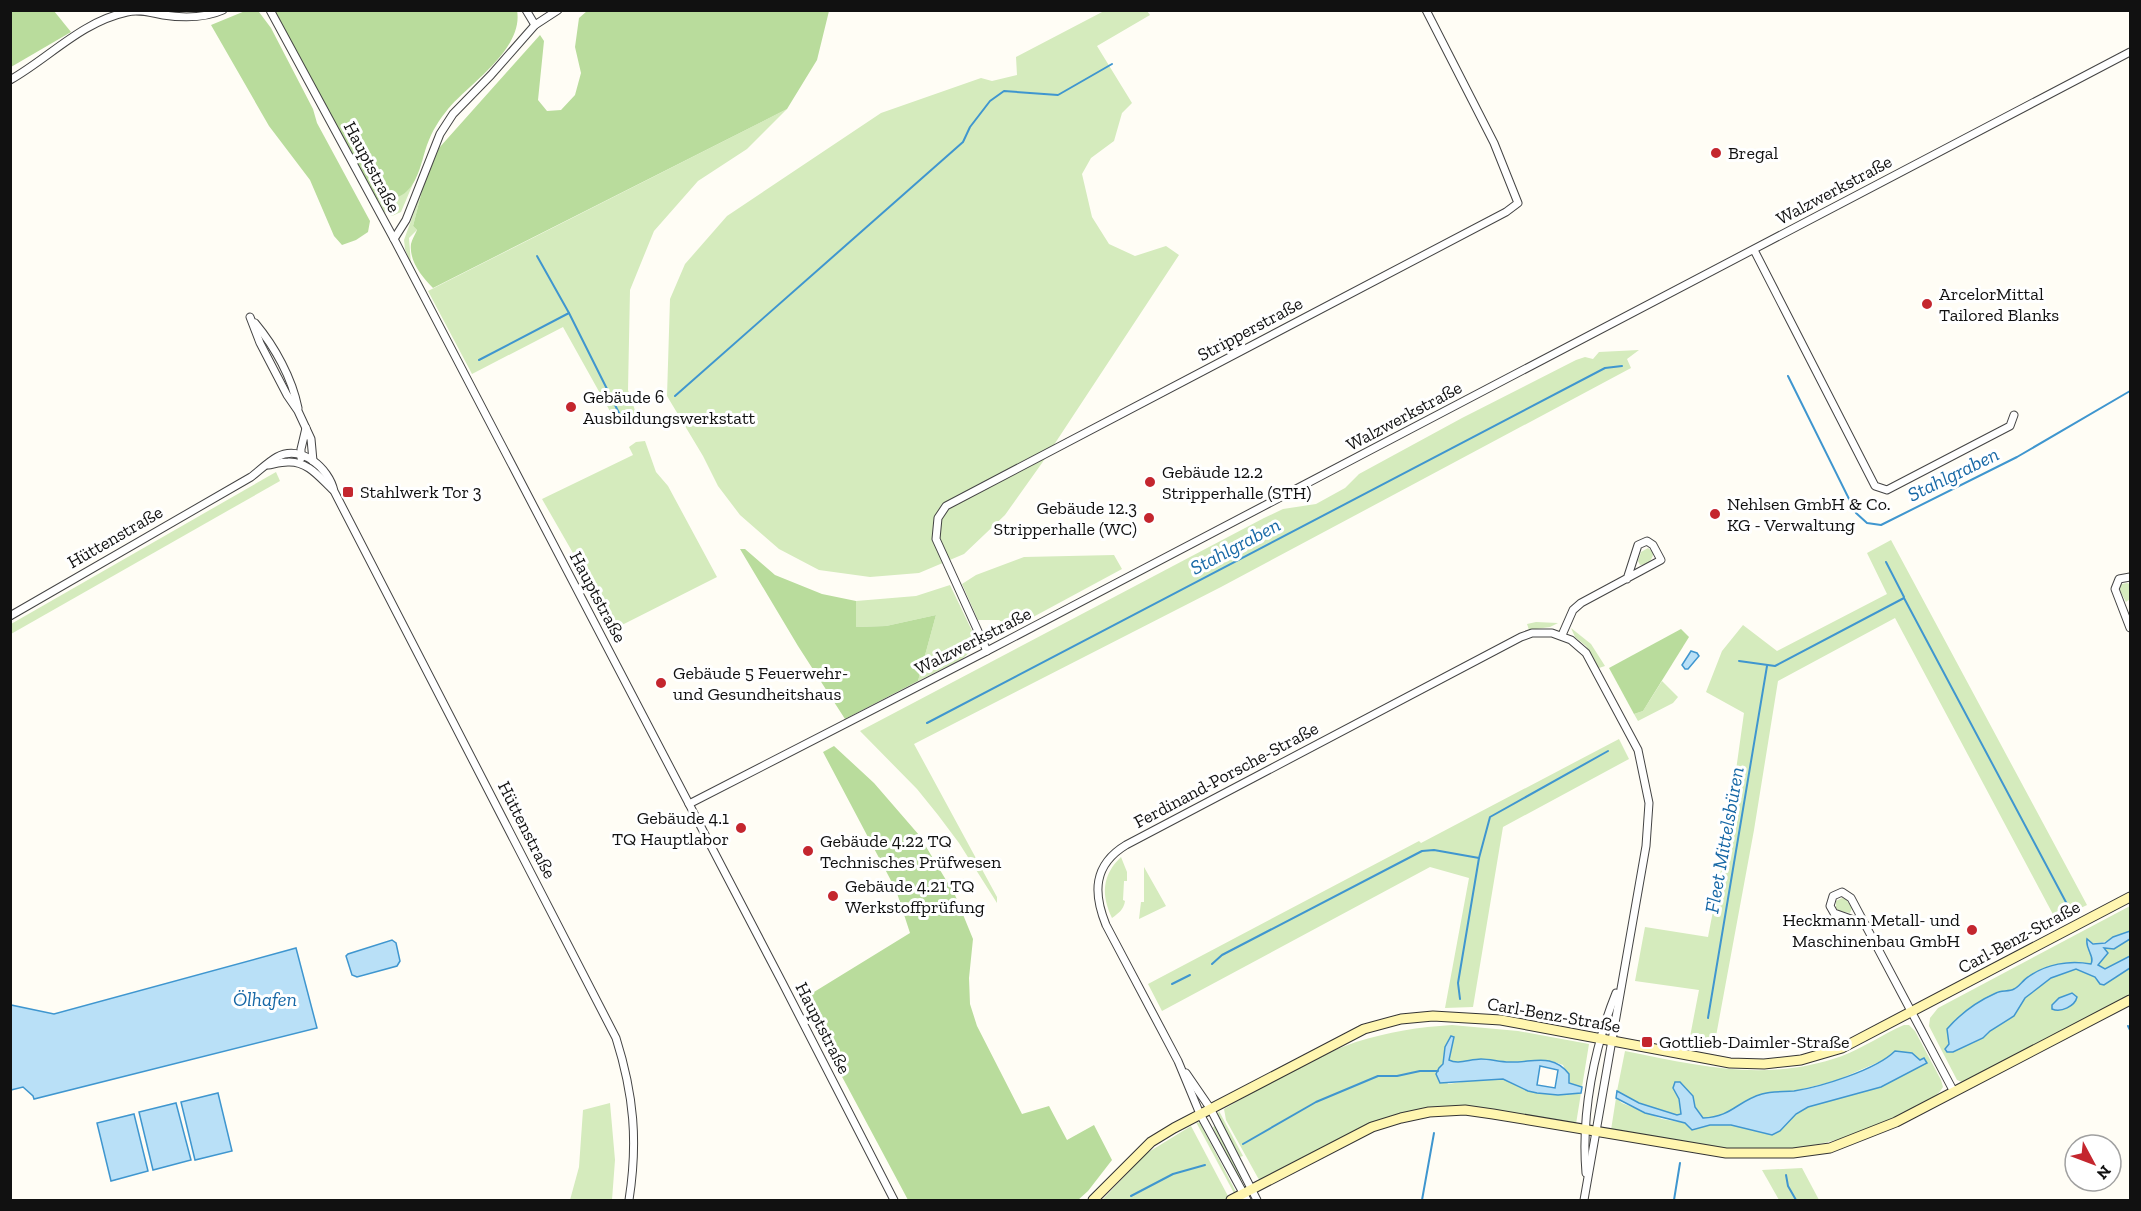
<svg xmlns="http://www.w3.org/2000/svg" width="2141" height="1211" font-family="'Zilla Slab',serif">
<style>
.green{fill:#d5ebbd}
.forest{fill:#b9dc9c}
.water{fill:#b9e0f7;stroke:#3f96cf;stroke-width:1.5;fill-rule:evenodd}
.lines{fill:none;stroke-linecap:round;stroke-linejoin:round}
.stream{stroke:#3f96cf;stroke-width:2}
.street-casing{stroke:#444;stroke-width:9}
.secondary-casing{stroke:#333;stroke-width:11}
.street{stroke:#fff;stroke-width:7}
.secondary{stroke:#fff6b0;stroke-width:9}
.poi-dot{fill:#c4262e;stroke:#fff;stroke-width:2}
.labels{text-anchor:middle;stroke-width:6;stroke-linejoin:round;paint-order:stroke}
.poi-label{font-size:18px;fill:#111;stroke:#fff;text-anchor:start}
.street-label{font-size:18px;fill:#111;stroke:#fff}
.water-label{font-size:20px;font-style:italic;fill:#1768a6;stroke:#fff}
</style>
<rect width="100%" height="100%" fill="#fffdf5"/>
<g class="green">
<path d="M1104 11H1147L1150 15 1097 46 1132 103 1122 113 1114 141 1091 158 1082 174 1092 217 1109 244 1135 256 1166 246 1179 255 1042 463 1005 515 964 554 919 573 870 577 819 570 779 549 740 515 718 486 703 456 667 396 670 299 685 264 727 216 881 113 981 78 992 81 1017 75 1016 57Z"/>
<path d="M787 109 747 149 698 181 654 231 630 290 628 390 640 425 616 422 563 327 472 374 428 291Z"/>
<path d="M415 179 401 212 392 216 383 211 377 199C394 200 407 193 415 179Z"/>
<path d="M423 187 413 226 417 230 409 238 411 264 405 249 404 240Z"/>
<path d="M1639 350 1627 359 1631 368 1221 587 914 744 997 897V903L959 843 938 815 917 789 860 731 1264 518 1283 509 1316 504 1345 488 1359 474 1462 418 1576 360 1585 357 1593 359 1599 352Z"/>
<path d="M645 441 656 472 668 486 717 577 616 628 542 499 633 455 629 447 636 442Z"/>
<path d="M276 472 280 481 11 634V624Z"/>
<path d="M1891 540 2087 905 2056 920 1895 618 1778 681 1754 830 1714 1047 1689 1042 1699 990 1635 981 1645 927 1708 937 1725 849 1744 713 1706 692 1722 651 1743 625 1777 651 1887 594 1867 553Z"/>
<path d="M1648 548 1653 552C1654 559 1647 565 1640 565L1638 561 1641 552Z"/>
<path d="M1114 555 1122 569 1011 629 999 620H978L962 584 976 575 1024 557Z"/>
<path d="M2127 583 2130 584V599L2126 602 2119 589 2122 584Z"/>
<path d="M950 585 974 635 973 649 962 659 918 681 936 615 886 626 856 627V601L916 596Z"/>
<path d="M1536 622 1558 623 1550 627 1529 630 1527 624Z"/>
<path d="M1571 628 1591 644 1605 666 1599 668 1586 646 1575 637Z"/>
<path d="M1662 681 1678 697 1673 703 1638 721 1634 714 1643 711Z"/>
<path d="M1619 739 1629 759 1503 827 1473 1007 1445 1008 1469 878 1430 867 1162 1011 1148 984 1419 841 1421 843Z"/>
<path d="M1121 857 1127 872V881H1124L1123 900 1125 901C1124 909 1119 913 1112 918 1101 895 1102 875 1121 857Z"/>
<path d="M1144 867 1166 906 1139 919 1141 902H1144Z"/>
<path d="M1842 898 1846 899 1852 908 1850 913 1839 911 1836 908V901Z"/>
<path d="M2130 906V931C2117 938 2104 944 2090 943L2087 948 2092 957 2091 964 2068 962 2044 968 2028 977 2013 990 1998 992 1973 1006 1955 1020 1949 1051 1983 1038 1990 1031 2014 1016 2025 998 2051 978 2076 969 2095 977 2100 984 2104 985 2130 968V996L1969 1082H1962L1957 1080 1929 1026 1930 1018 1938 1008Z"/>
<path d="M2130 939V956C2122 961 2111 971 2100 968L2098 965 2108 953 2103 948 2114 949Z"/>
<path d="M1452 1025 1518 1031 1589 1044 1582 1087 1571 1085 1563 1065C1540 1056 1532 1062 1511 1062 1501 1062 1492 1059 1482 1059 1471 1059 1459 1065 1449 1060L1454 1037 1445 1047 1443 1064 1439 1068 1448 1084 1490 1078 1503 1079 1528 1091 1571 1094 1575 1092 1581 1093 1576 1124 1423 1109 1261 1181 1258 1178 1226 1120 1224 1109C1266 1086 1311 1057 1356 1042 1388 1032 1419 1027 1452 1025Z"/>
<path d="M1904 1025H1909L1915 1031 1941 1080 1943 1087C1935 1101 1915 1107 1901 1115 1847 1144 1785 1154 1724 1149 1687 1146 1648 1136 1611 1130L1616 1098 1622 1103 1662 1119 1685 1123 1692 1130 1710 1125H1731L1772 1135 1780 1131 1796 1114 1808 1107 1881 1087 1920 1060 1895 1051 1888 1058 1835 1081 1794 1091 1759 1095 1720 1117 1703 1118 1695 1107 1693 1096 1673 1088 1679 1099 1681 1114 1677 1115 1639 1103 1617 1091 1625 1051C1701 1066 1766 1083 1842 1056 1863 1048 1883 1034 1904 1025Z"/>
<path d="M610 1103 615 1160 612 1200H570L579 1167 583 1110Z"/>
<path d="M1219 1111 1243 1156 1240 1157 1217 1115Z"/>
<path d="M1196 1122 1200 1123 1236 1192 1235 1195Z"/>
<path d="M1191 1126 1229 1198 1224 1200H1102L1147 1153Z"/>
<path d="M1215 1126 1241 1174 1242 1179 1240 1180 1214 1130 1213 1127Z"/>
<path d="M1802 1168 1819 1200H1779L1762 1170Z"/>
</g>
<g class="forest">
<path d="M11 10 54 11 71 32 11 67Z"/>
<path d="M274 10H517C524 49 470 83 448 109 439 120 432 131 427 145 422 159 419 180 407 191 399 199 387 200 377 199Z"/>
<path d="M245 11 259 12 271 28 313 109 317 123 370 221 368 232 356 240 342 245 334 236 310 180 269 126 211 25Z"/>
<path d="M587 11H829L817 60 787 109 433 288C422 277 409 261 411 244 412 239 415 235 417 230L413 226 423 187 439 148 540 35 544 41 538 100 547 111 561 110 575 95 581 73 575 47 579 18Z"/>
<path d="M740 549H745L775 575 822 594 856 601V627L886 626 936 615 918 681 845 719 798 646Z"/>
<path d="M1681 629 1689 637 1643 711 1634 714 1609 668Z"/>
<path d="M834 746 874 783 919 835 955 895 973 939 969 978 970 1004 977 1026 1022 1114 1049 1106 1067 1140 1094 1125 1112 1160 1088 1191 1078 1200H908L801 1000 910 933 896 890 823 752Z"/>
</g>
<g class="water">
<path d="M1691 651 1697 653 1699 656 1688 669H1685L1682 665Z"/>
<path d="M2130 931V939L2114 949 2104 948 2108 953 2098 965 2105 969 2130 956V968L2104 985 2100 984 2095 977 2076 969 2051 978 2025 998 2014 1016 1990 1031 1983 1038 1953 1052H1947L1945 1049 1949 1044 1947 1029C1960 1014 1978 1001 1996 993 2001 990 2009 992 2014 989 2019 987 2023 980 2028 977 2046 964 2069 960 2091 964 2095 956 2085 949 2087 939L2093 944 2105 943 2113 937Z"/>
<path d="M392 940 396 943 400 961 397 966 357 977 352 975 346 956 348 954Z"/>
<path d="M296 948 317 1028 34 1099 33 1096 23 1087 11 1090V1005L54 1014Z"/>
<path d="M2072 993 2077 997C2075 1006 2061 1013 2052 1009V1005L2059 998Z"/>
<path d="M1451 1036 1454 1037 1449 1060C1458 1065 1470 1059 1481 1059 1490 1059 1500 1062 1509 1062 1532 1063 1552 1052 1569 1074V1083L1582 1087 1581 1093 1558 1095 1537 1093 1528 1091 1503 1079 1440 1083 1436 1074 1439 1068 1443 1064 1445 1047ZM1540 1066 1558 1070 1555 1088 1537 1085Z"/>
<path d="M1895 1051 1912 1053 1920 1060 1924 1058 1927 1063 1881 1087 1808 1107 1796 1114 1780 1131 1772 1135 1731 1125H1710L1692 1130 1685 1123 1645 1113 1616 1098 1617 1091 1639 1103 1677 1115 1681 1114 1679 1099 1673 1088 1675 1082H1680L1693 1096 1695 1107 1703 1118C1732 1117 1737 1101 1762 1094 1772 1091 1783 1092 1794 1091 1820 1087 1876 1070 1895 1051Z"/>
<path d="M218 1093 232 1151 195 1160 181 1102Z"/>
<path d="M176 1103 191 1160 153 1170 139 1112Z"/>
<path d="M134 1114 148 1171 111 1181 97 1123Z"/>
</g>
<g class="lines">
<g class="stream">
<path d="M537 256 569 313 621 417"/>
<path d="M479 360 569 313"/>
<path d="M1788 376 1856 513 1867 523 1881 525 2017 457 2130 391"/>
<path d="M675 396 963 142 970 127 990 101 1004 91 1058 95 1112 64"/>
<path d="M1886 562 1904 597"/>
<path d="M1739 661 1775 666 1904 598 2068 906"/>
<path d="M927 723 1605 368 1622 366"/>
<path d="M1212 964 1222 955 1422 851 1434 850 1479 858"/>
<path d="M1172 984 1190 975"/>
<path d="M1460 999 1458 983 1479 858 1490 817 1608 751"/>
<path d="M1708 1018 1767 666"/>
<path d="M2128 1026 2130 1030"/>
<path d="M1243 1144 1316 1102 1378 1076H1397L1420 1071H1438"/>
<path d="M1786 1175 1788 1186 1796 1200"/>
<path d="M1131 1196 1173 1174 1205 1165"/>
<path d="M1422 1200 1434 1133"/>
<path d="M1674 1200 1680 1163"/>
</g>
<g class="street-casing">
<g id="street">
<path d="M270 10 394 239 782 982 894 1200"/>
<path d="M526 10 535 25"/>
<path d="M10 80C49 58 81 22 127 12 140 9 151 13 163 15 183 18 205 18 223 10"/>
<path d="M394 239 406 220 440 134 453 114 491 75 535 25 558 10"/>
<path d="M1754 250 1875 486 1887 490 2010 426 2014 415"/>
<path d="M250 317 260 343 287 395 298 411 311 439 313 461"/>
<path d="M255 323C275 347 292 378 298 408"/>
<path d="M301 458V449L306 428"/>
<path d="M268 465C274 464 281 462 288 462 308 461 320 478 333 490"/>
<path d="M2130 577 2119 579 2115 589 2130 628"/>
<path d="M10 616 251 477C259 471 268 462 277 457 301 444 329 468 334 491L616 1038C634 1095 638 1142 629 1200"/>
<path d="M1562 635 1573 610 1581 603 1661 560 1653 545 1647 541 1638 545 1627 579"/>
<path d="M987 651 936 539 938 518 946 506 1506 212 1518 203 1494 143 1426 10"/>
<path d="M689 804 987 651 2130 52"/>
<path d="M1865 924 1834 913 1830 906 1833 896 1842 892 1851 898 1954 1092"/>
<path d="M1186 1073 1210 1108 1257 1200"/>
<path d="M1586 1173C1581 1114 1594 1048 1616 993"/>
<path d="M1247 1200 1200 1114 1178 1061 1106 925C1093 893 1093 865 1126 845L1521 637 1532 633H1552L1571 640 1586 653 1638 750 1649 803 1646 846 1584 1200"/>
</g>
</g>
<g class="secondary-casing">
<g id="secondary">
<path d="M1093 1200 1151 1142 1174 1128 1364 1029 1401 1019 1433 1016 1501 1020 1730 1063 1764 1064 1801 1060 1842 1048 2130 897"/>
<path d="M1231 1200 1372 1127 1401 1118 1429 1112 1465 1110 1493 1114 1726 1153H1793L1830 1148 1896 1122 2130 1000"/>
</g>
</g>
<use href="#street" class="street"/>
<use href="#secondary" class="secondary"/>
</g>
<g class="poi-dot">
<circle cx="1716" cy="153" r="6"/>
<circle cx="1927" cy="304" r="6"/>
<circle cx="571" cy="407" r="6"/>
<circle cx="1150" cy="482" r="6"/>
<rect x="342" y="486" width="12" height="12" rx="3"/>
<circle cx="1715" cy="514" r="6"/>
<circle cx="1149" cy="518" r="6"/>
<circle cx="661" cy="683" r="6"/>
<circle cx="741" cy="828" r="6"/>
<circle cx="808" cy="851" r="6"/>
<circle cx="833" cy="896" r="6"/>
<circle cx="1972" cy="930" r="6"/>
<rect x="1641" y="1036" width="12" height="12" rx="3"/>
</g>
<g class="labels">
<g class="poi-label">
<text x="1728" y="159">Bregal</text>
<text x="1939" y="300">ArcelorMittal<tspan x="1939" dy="21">Tailored Blanks</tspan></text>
<text x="583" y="403">Gebäude 6<tspan x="583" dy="21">Ausbildungswerkstatt</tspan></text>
<text x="1162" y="478">Gebäude 12.2<tspan x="1162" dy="21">Stripperhalle (STH)</tspan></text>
<text x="360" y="498">Stahlwerk Tor 3</text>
<text x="1727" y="510">Nehlsen GmbH &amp; Co.<tspan x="1727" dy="21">KG - Verwaltung</tspan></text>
<text x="1137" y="514" text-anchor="end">Gebäude 12.3<tspan x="1137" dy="21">Stripperhalle (WC)</tspan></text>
<text x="673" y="679">Gebäude 5 Feuerwehr-<tspan x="673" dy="21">und Gesundheitshaus</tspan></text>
<text x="729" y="824" text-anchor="end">Gebäude 4.1<tspan x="729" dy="21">TQ Hauptlabor</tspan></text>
<text x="820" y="847">Gebäude 4.22 TQ<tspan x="820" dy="21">Technisches Prüfwesen</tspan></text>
<text x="845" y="892">Gebäude 4.21 TQ<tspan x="845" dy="21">Werkstoffprüfung</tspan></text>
<text x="1960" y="926" text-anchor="end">Heckmann Metall- und<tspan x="1960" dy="21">Maschinenbau GmbH</tspan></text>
<text x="1659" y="1048">Gottlieb-Daimler-Straße</text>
</g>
<g class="street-label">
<text transform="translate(372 167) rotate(62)" y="6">Hauptstraße</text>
<text transform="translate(1834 190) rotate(-28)" y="6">Walzwerkstraße</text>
<text transform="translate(1250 329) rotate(-28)" y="6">Stripperstraße</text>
<text transform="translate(1404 416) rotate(-28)" y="6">Walzwerkstraße</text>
<text transform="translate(115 537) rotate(-30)" y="6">Hüttenstraße</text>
<text transform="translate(598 597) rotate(62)" y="6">Hauptstraße</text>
<text transform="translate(973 641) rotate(-27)" y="6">Walzwerkstraße</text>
<text transform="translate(1226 775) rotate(-28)" y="6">Ferdinand-Porsche-Straße</text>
<text transform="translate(527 830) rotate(63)" y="6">Hüttenstraße</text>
<text transform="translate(2019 937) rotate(-28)" y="6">Carl-Benz-Straße</text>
<text transform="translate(1554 1015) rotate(10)" y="6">Carl-Benz-Straße</text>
<text transform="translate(823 1028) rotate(63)" y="6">Hauptstraße</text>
</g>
<g class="water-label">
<text transform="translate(1953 474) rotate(-26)" y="7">Stahlgraben</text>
<text transform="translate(1235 546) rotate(-28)" y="7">Stahlgraben</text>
<text transform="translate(1724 840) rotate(-80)" y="7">Fleet Mittelsbüren</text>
<text x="265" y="1006">Ölhafen</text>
</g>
</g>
<rect width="2141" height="1211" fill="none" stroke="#111111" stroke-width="24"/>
<g transform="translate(2093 1163) rotate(131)"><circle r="28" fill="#ffffff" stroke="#a0a0a0" stroke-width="1.5"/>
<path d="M0-4.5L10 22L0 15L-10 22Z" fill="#c4262e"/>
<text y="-9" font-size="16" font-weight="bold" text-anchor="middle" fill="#111111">N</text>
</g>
</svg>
